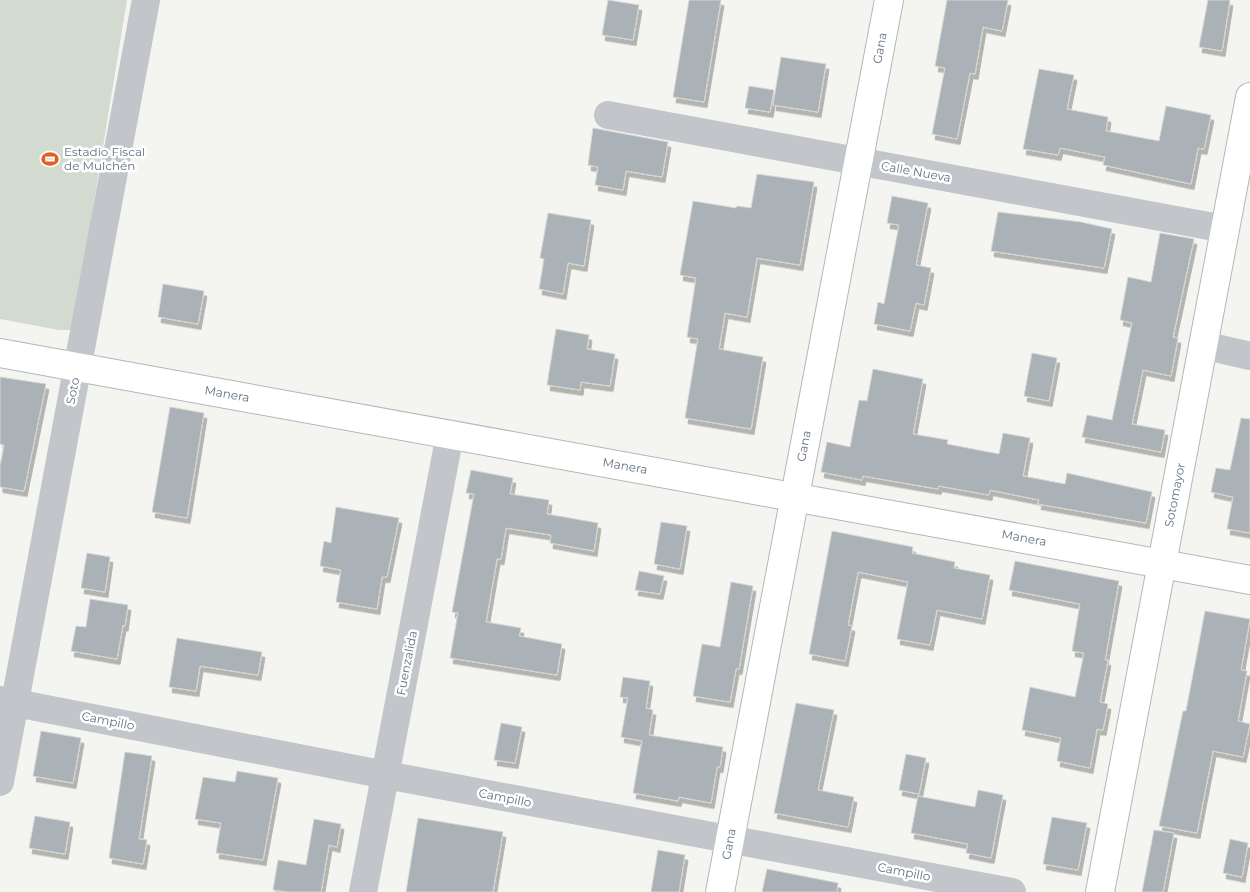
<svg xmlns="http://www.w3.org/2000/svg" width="1250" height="892" font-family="Montserrat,sans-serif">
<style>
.green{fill:#d3dad0}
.building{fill:#aab1b7;stroke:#d6d6d3;filter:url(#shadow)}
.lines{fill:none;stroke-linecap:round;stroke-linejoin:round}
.secondary-casing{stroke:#b2b7bc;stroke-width:30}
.street{stroke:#c2c5c9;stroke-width:28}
.secondary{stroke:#fff;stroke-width:28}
.labels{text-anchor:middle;stroke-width:5;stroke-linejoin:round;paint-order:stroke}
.street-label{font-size:12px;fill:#637282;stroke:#fff}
.poi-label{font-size:12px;fill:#637282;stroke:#fff;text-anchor:start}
</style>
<defs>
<filter id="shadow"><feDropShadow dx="3" dy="5.5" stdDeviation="0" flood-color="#0004"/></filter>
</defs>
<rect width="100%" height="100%" fill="#f4f5f0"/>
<path class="green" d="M0 0H127L73 330H59L0 319Z"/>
<g class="building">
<path d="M608 0 639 5 633 40 602 35Z"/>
<path d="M689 0H721L704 102 673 97Z"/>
<path d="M947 0H1008L1002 31 983 27 975 74 970 73 957 139 932 134 945 68 935 66Z"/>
<path d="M1208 0H1230L1222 51 1199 47Z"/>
<path d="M781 57 826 64 818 112 773 105Z"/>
<path d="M1039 69 1074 75 1067 109 1108 117 1106 131 1159 141 1166 106 1211 115 1204 149 1198 148 1191 184 1103 165 1105 157 1060 148 1058 155 1023 149Z"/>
<path d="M749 86 774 90 770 112 745 108Z"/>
<path d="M593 128 668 142 662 177 626 171 623 190 595 185 598 167 588 165Z"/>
<path d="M757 174 814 182 800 265 757 258 747 317 725 313 719 349 763 357 751 429 685 418 698 339 687 337 696 278 680 275 693 201 736 208 737 206 751 208Z"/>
<path d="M892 196 928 203 916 265 931 268 924 305 916 303 910 331 874 324 878 302 884 304 899 225 887 223Z"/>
<path d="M998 212 1081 222 1112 229 1104 268 991 251Z"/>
<path d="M548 213 591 220 584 266 568 263 563 294 539 289 544 259 540 258Z"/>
<path d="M1160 233 1194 239 1173 337 1178 338 1171 376 1143 370 1132 424 1165 430 1161 452 1082 437 1087 415 1112 420 1132 323 1120 320 1128 277 1151 282Z"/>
<path d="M163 284 204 291 198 324 158 317Z"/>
<path d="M556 329 589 335 587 349 615 354 610 386 581 382 580 390 547 385Z"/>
<path d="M1032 353 1057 358 1049 401 1024 396Z"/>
<path d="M873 369 923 379 913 434 948 440 947 444 999 454 1003 433 1030 438 1023 476 1065 484 1067 473 1152 492 1146 523 1038 504 1039 500 990 490 989 495 939 486 938 489 863 476 862 480 821 472 827 442 850 447 859 400 867 401Z"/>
<path d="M0 377 46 384 24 491 0 487V466L4 445 0 444Z"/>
<path d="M170 407 204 413 187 518 152 512Z"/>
<path d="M1241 418 1250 419V533L1227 529 1233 497 1211 492 1216 468 1230 470Z"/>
<path d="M471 470 513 478 510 494 549 500 547 514 598 523 594 551 550 543 551 535 506 528 501 559H497L486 622 521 628 519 636 562 644 557 675 450 658 458 613 452 612 474 494 466 493Z"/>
<path d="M336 507 399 518 387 577H382L377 609 336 602 341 570 320 566 324 541 331 543Z"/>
<path d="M661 522 687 526 680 569 654 564Z"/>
<path d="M832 531 913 547 912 553 955 562 954 568 990 575 982 619 937 610 930 645 897 639 908 582 858 572 848 625 852 626 845 661 809 654Z"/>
<path d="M87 553 110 557 105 592 81 588Z"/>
<path d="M1015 561 1119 581 1105 660H1108L1100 702 1108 704 1103 730 1097 729 1090 768 1057 761 1061 738 1022 730 1030 687 1075 697 1084 653 1072 651 1080 604 1009 590Z"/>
<path d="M639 571 664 576 660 594 635 590Z"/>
<path d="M731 582 753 586 739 669H736L730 702 693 696 702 644 720 647Z"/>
<path d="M90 599 128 605 125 626 123 625 117 659 71 651 76 626 86 627Z"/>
<path d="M1205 611 1250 619 1241 670 1247 671 1238 721 1250 724 1243 757 1213 751 1197 833 1159 826 1183 711H1186Z"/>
<path d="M177 638 262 652 258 675 200 666 196 691 169 687Z"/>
<path d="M623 677 650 681 646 708 653 710 649 735 723 747 720 767H717L711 803 679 797 678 801 633 793 642 741 621 737 628 698 620 697Z"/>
<path d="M796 703 834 710 818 790 854 797 848 827 774 813Z"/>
<path d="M501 723 522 727 515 763 494 760Z"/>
<path d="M41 731 81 738 73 783 33 776Z"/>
<path d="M125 752 152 756 139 839 147 840 143 864 109 858Z"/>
<path d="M906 754 926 758 919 794 899 790Z"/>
<path d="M237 771 278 778 263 860 216 853 221 823 195 819 203 777 235 782Z"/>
<path d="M978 790 1003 795 991 858 966 853 968 844 911 833 918 796 975 807Z"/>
<path d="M35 816 70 822 65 854 29 848Z"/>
<path d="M1052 817 1087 823 1078 870 1043 864Z"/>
<path d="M418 818 503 832 493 892H406Z"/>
<path d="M314 819 341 824 337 847 329 845 321 892H288L273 890 278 860 306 865Z"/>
<path d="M1154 830 1174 833 1163 892H1142Z"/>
<path d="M1230 839 1248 843 1242 877 1223 873Z"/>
<path d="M658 850 685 855 679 892H651Z"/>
<path d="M767 869 838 883 837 892H762Z"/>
</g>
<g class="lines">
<g class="secondary-casing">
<g id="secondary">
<path d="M0 353 1250 580"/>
<path d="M720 892 889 0"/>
<path d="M1100 892 1250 97"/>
</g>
</g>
<g class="street">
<path d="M608 115 1225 229"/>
<path d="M1203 345 1250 356"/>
<path d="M0 700 386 775 1012 892"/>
<path d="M0 782 146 0"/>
<path d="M363 892 450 434"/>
</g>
<use href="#secondary" class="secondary"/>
</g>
<defs>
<g id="stadium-bare" transform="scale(1.35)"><path d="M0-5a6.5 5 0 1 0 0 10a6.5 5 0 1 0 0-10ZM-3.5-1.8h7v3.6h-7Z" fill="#e55e20" stroke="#fff" stroke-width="2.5" paint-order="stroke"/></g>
</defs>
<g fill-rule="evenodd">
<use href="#stadium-bare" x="50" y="159"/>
</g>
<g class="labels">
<g class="street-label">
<text transform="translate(880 48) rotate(-79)" y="4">Gana</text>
<text transform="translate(916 172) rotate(10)" y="4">Calle Nueva</text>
<text transform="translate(73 391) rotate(-79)" y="4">Soto</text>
<text transform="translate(227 394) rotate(10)" y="4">Manera</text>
<text transform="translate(804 446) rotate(-79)" y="4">Gana</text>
<text transform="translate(625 466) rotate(10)" y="4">Manera</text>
<text transform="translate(1175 495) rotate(-79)" y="4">Sotomayor</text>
<text transform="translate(1024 538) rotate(10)" y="4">Manera</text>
<text transform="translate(407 663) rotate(-79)" y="4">Fuenzalida</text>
<text transform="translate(108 721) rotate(11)" y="4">Campillo</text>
<text transform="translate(505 798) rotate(11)" y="4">Campillo</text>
<text transform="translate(729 844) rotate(-79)" y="4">Gana</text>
<text transform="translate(904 872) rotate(11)" y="4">Campillo</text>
</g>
<g class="poi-label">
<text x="64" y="156">Estadio Fiscal<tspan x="64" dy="14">de Mulchén</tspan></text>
</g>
</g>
</svg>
